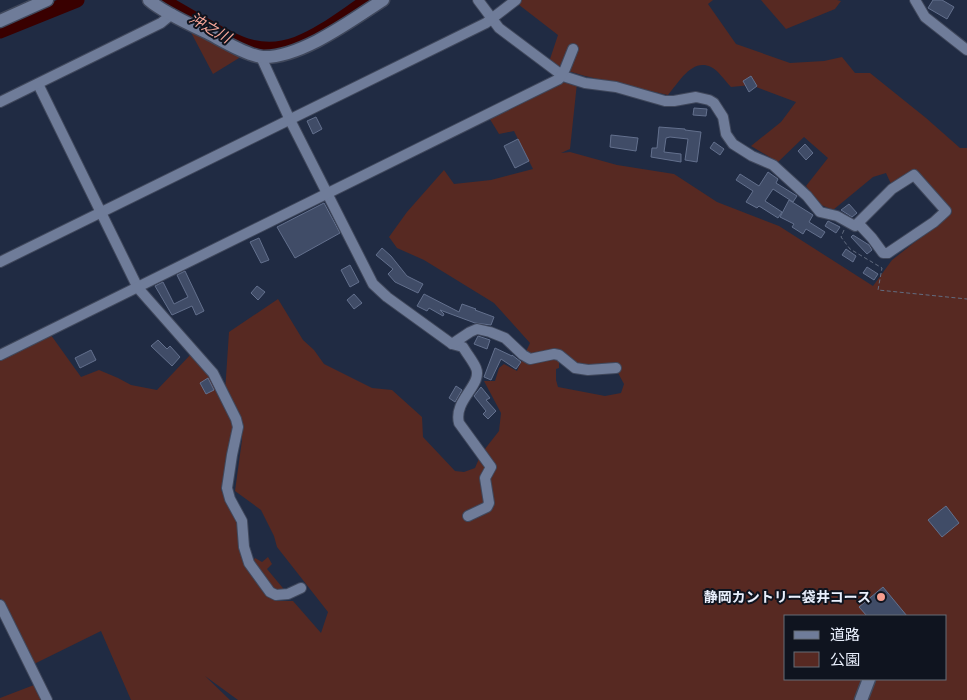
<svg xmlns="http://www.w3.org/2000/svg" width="967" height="700" font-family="'Open Sans','Noto Sans JP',sans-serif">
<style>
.green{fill:#572922;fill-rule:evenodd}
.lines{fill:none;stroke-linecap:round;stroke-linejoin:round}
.river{stroke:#390000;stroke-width:15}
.building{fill:#404c67;stroke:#63708d}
.minor-casing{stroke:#40485c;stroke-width:12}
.tertiary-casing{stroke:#40485c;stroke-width:15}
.path{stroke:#626c80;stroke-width:1;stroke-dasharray:4 2.5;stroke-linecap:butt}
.minor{stroke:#6f7c99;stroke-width:10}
.tertiary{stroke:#6f7c99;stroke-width:12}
.poi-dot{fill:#f59d8e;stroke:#0f141f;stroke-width:2}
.labels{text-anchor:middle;stroke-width:4;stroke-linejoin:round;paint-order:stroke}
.poi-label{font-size:14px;font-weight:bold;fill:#e9effc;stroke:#0f141f;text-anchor:end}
.water-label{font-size:15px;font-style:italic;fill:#f8a799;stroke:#0f141f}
</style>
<rect width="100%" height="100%" fill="#202b43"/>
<g class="green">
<path d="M516 0H713L708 4 736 44 790 63 824 61 842 57 855 73H870L926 118 960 148H967V700H238L205 676 230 700H131L101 631 34 664 0 598V356L48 331 81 377 99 370 118 378 131 385 157 390 193 352 211 377 232 421V441L226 463 221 490 239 518 252 562 255 558 262 562 268 557 272 564 267 569 287 593 269 596 278 601H293L321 633 328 612 277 547 274 536 261 510 235 491 242 440V426L225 392 229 332 278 299 303 340 314 350 324 364 372 388 392 390 422 417 423 437 455 471 464 472 475 468 481 454 499 431 501 413 484 381H495L499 368 504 364 517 371 530 343 494 303 424 260 397 248 389 237 407 212 444 170 454 184 491 180 533 169 514 131 499 134 488 116 559 83 568 81 577 83 570 149 561 153 570 152 617 165 674 174 717 202 779 226 873 286 892 260 952 213 913 170 892 186 886 173 873 177 833 210 819 204 806 186 828 158 804 137 778 162 751 146 781 122 796 102 751 85 731 87C725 81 718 70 711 67 692 58 679 82 668 95L585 76 548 65 558 35 514 1ZM559 356 583 369 617 371 624 384 621 393 605 396 558 387 556 380V369L559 368ZM786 616H946V679H786Z"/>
<path d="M761 0H837L841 1 835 9 786 29Z"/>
<path d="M185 21 237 53 239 58 213 74Z"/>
<path d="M34 685 44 700H0V698Z"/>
</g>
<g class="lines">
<g class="river">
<path d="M161 0C177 9 192 18 208 27 237 44 262 57 297 44 323 34 346 15 369 0"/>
<path d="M0 31 77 0"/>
</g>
</g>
<g class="building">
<path d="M933 0H942L954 7 947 19 928 8Z"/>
<path d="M751 76 757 86 749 92 743 81Z"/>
<path d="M694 108 707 109 706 116 693 115Z"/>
<path d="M316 117 322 129 313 134 307 121Z"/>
<path d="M659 127 685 129V130L701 132 697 162 685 160 688 139 670 137 666 138 664 152 681 154V162L651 157 652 148H657Z"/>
<path d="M611 135 638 138 636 151 610 147Z"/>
<path d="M518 139 529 161 515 168 504 146Z"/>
<path d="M714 142 724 149 720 155 710 148Z"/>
<path d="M805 144 813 153 806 160 798 151Z"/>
<path d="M768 172 778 179 776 183 797 196 793 202 773 189 765 201 782 212 778 218 759 206 757 208 746 202 753 191 736 180 740 174 759 186Z"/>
<path d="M789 200 813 215 809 222 825 232 821 238 806 229 803 234 792 227 794 224 780 217Z"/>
<path d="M324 203 340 233 295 258 277 227Z"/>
<path d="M849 204 857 213 852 217 841 210Z"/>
<path d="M828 221 840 227 836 233 825 226Z"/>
<path d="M853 235 869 245 872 250 867 254 851 237Z"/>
<path d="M259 238 269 260 261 263 250 242Z"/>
<path d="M382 248 391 256 407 276 423 284 418 293 395 282 388 274 393 269 376 255Z"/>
<path d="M846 249 856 256 853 262 842 255Z"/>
<path d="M350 265 359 282 350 287 341 270Z"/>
<path d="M867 267 878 274 874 280 863 273Z"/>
<path d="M185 271 204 311 196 315 192 306 172 315 155 286 163 282 174 304 188 297 177 275Z"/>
<path d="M257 286 265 292 258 300 251 293Z"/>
<path d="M354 294 362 303 354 309 347 300Z"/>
<path d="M424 294 459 312 462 304 476 309 475 310 494 317 491 325 475 323 440 310 444 314 443 316 429 308 427 311 417 306Z"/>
<path d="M478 336 490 340 487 349 474 344Z"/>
<path d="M158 340 167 349 170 346 180 357 172 366 151 346Z"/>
<path d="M495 348 512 356V355L521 362 516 369 501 359 491 380 484 377Z"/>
<path d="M91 350 96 360 80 368 75 358Z"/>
<path d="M208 378 214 390 206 394 200 383Z"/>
<path d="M456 386 462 390 455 402 449 398Z"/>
<path d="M481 387 490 398 486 400 496 411 488 419 483 414 486 411 474 396Z"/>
<path d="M946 506 959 523 942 537 928 520Z"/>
<path d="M883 587 907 616H867L859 607Z"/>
</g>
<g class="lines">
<g class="minor-casing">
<g id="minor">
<path d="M478 0 499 28 563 76 585 83 616 87 665 101H674L696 97 709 100 714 103 723 117 726 134 733 144 752 156 773 165 807 196 820 212 837 216 855 226 892 189 914 175 946 211 934 222 888 253H883L872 238 858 223"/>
<path d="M915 0 925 17 967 50"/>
<path d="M261 57 290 120 373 284 387 297 452 344 463 347C467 354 473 361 476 368 483 385 453 400 459 423L491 467 485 478 489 503 487 507 468 516"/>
<path d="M38 84 138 288 213 373 236 419 238 427 232 455 227 488 230 499 242 521 244 547 249 563 270 592 276 595 288 594 301 588"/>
<path d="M0 102 161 23 172 14"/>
<path d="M0 262 486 23 516 0"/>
<path d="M452 344 470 332 477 329 490 332 505 338 523 355 530 359 554 354 559 355 575 368 588 370 616 368"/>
<path d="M0 355 559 79 565 69 573 49"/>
<path d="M0 605 47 700"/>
</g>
</g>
<g class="tertiary-casing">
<g id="tertiary">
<path d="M149 0C161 11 191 25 206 32 220 39 247 56 263 57 301 58 352 20 383 0"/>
<path d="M0 21 47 0"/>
<path d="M861 700 869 679"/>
</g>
</g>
<path class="path" d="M844 230 841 237 850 249 882 268 878 290 967 299"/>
<use href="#minor" class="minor"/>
<use href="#tertiary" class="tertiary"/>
</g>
<circle class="poi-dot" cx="881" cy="597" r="5"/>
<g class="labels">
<g class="poi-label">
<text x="871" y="602">静岡カントリー袋井コース</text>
</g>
<g class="water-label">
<text transform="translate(210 28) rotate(30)" y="5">沖之川</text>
</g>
</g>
<rect x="784" y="615" width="162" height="65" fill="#0f141f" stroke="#666c77"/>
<rect x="794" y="631" width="25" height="8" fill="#6f7c99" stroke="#666c77"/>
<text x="830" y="640" font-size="15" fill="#e9effc">道路</text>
<rect x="794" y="652" width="25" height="15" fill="#572922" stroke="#666c77"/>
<text x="830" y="665" font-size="15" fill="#e9effc">公園</text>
</svg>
